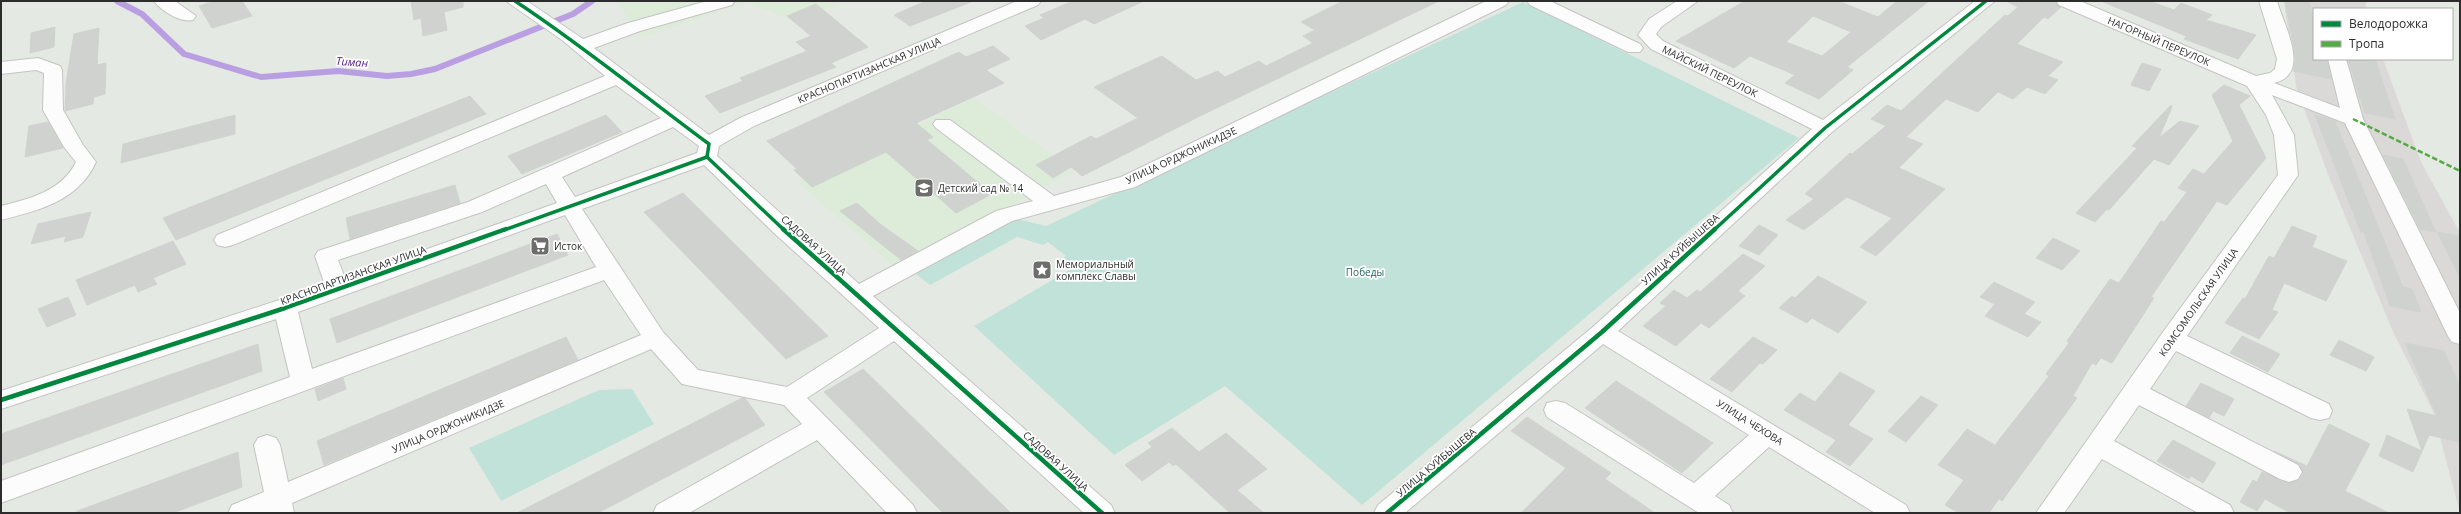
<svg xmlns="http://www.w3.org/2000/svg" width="2461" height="514" font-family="'Open Sans',sans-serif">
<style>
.industrial{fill:#dad9d8}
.education{fill:#ddebd9}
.green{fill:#c1e2d9}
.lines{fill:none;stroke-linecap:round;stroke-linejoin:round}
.stream{stroke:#b99fe2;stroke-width:6}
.building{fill:#cfd2ce;stroke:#d0d4cf;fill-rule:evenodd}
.minor-casing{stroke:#c4c4c3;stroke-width:2}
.minor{fill:#fbfcfb;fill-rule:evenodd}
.quiet{stroke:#54ab44;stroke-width:2.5;stroke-dasharray:5.5 2.5;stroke-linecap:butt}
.cycleway-far1-casing{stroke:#fff;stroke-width:5.5}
.cycleway-casing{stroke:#fff;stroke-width:7}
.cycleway-far1{stroke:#00873e;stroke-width:3.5}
.cycleway{stroke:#00873e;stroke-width:4.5}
.labels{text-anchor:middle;stroke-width:3.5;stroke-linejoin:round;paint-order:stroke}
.street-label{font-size:10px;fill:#2c2c2c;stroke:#fff}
.poi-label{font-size:10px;fill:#2c2c2c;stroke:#fff;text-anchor:start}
.park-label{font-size:10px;fill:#23625d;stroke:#fff}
.water-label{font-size:11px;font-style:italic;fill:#521c90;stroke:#fff}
</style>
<rect width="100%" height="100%" fill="#e5e9e3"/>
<path class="industrial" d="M2284 1H2366V9H2314V59H2383L2421 162 2460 233V513L2433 411 2393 332 2327 172 2296 86Z"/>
<g class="education">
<path d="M617 1H847L793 21 747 2 641 38Z"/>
<path d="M974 98 1074 171 895 268 798 182Z"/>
</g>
<g class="green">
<path d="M1523 2 1799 138 1362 505 1225 386 1114 455 974 326 1071 269 1061 260 1066 256 1048 242 1043 245 1017 237 930 285 915 273 1017 219 1046 226Z"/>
<path d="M632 389 654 424 501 501 469 448 599 390Z"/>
</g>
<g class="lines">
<path class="stream" d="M117 1 142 14 184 54 261 77 338 71 387 76 411 74 435 69 573 14 592 1"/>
</g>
<g class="building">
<path d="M215 1H242L252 16 212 28 199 6Z"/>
<path d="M411 1H463V7L444 12 447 30 423 36 421 18 414 20Z"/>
<path d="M926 1H971V2L910 26 894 15Z"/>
<path d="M1073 1H1144L1094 24 1085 19 1041 40 1025 26 1044 18 1040 15Z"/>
<path d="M1343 1H1439L1202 115 1082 176 1071 167 1053 178 1036 165 1091 136 1096 139 1138 118 1094 87 1162 56 1196 80 1218 71 1225 77 1259 61 1266 66 1313 43 1303 36 1315 30 1301 22Z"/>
<path d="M1745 1H1838L1878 17 1897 1H1929L1847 67 1853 70 1819 99 1785 83 1795 75 1750 56 1734 68 1676 41ZM1813 16 1851 32 1822 56 1786 42Z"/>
<path d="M2006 1H2055L2061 7 2048 19 2044 17 2017 44 2063 62 2048 76 2058 80 2045 94 2027 87 2013 99 1998 92 1978 112 1946 99 1906 137 1923 144 1899 168 1945 189 1876 256 1860 247 1892 218 1847 197 1804 230 1786 220 1814 199 1805 194 1850 153 1852 154 1886 126 1871 119 1887 105 1901 111 2005 15 2008 16 2018 7Z"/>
<path d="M2101 1H2149L2174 10 2181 3 2212 15 2206 20 2256 35 2238 59 2184 39 2186 36Z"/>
<path d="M2285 1H2309L2314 24V59H2327L2331 79 2293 71 2296 59Z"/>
<path d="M816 4 868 47 831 63 836 67 720 113 705 96 743 81 740 78 807 51 796 42 811 36 787 16Z"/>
<path d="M55 27 54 47 30 53 31 33Z"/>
<path d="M99 28 97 65 106 63 105 94 94 97 93 104 65 111 66 83 74 34Z"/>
<path d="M993 46 1010 59 986 70 1004 83 916 123 933 137 927 140 992 194 956 213 886 152 812 187 794 170 797 169 767 141 959 52 966 57Z"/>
<path d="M2348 59H2375L2395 119 2365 113Z"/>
<path d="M2142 63 2161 69 2149 91 2131 85Z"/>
<path d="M2224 85 2250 96 2239 105 2266 158 2227 205 2217 201 2151 297 2154 298 2112 363 2101 358 2096 365 2092 363 2073 396 2077 398 2002 501 1999 499 1989 513H1959L1945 505 1964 480 1938 465 1967 429 1995 445 2049 376 2046 374 2069 343 2067 341 2110 279 2119 283 2161 221 2164 222 2187 192 2178 188 2193 169 2204 174 2233 141 2212 95Z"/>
<path d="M470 96 486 114 176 240 163 218Z"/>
<path d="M2171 105 2172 107 2159 138 2180 121 2199 126 2169 165 2154 159 2109 210 2107 209 2095 222 2076 213 2137 148 2132 146Z"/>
<path d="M235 115V134L121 163 123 144Z"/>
<path d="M606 115 622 132 522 174 508 156Z"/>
<path d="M2315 115 2335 121 2403 287 2412 289 2421 312 2390 306 2363 230 2361 233Z"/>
<path d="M48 122 63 148 25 157 29 126Z"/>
<path d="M2383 155 2403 159 2436 232 2420 229Z"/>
<path d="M455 185 460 203 350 239 346 218Z"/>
<path d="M683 193 828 336 786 359 644 212Z"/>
<path d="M857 203 880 224 918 251 901 260 840 211Z"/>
<path d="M91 212 83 237 64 242 66 236 31 244 38 224Z"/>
<path d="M1759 225 1778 235 1759 255 1739 246Z"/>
<path d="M2292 226 2317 236 2312 247 2347 261 2326 301 2284 283 2272 310 2278 312 2259 339 2225 323 2243 298 2245 299 2269 256 2274 258Z"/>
<path d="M2437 232 2460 236V278Z"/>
<path d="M557 234 568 255 337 343 330 319Z"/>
<path d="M2053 238 2080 251 2062 270 2036 258Z"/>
<path d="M173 241 186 264 153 278 157 284 138 292 135 285 87 305 76 280Z"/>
<path d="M1743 254 1765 266 1738 291 1745 296 1709 328 1701 323 1676 346 1643 326 1666 306 1660 303 1674 290 1687 298 1697 290 1700 292Z"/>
<path d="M1818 276 1867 302 1838 333 1812 318 1807 323 1779 308 1792 296 1795 298Z"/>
<path d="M1994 282 2035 302 2024 314 2041 322 2028 337 1985 316 1995 304 1980 297Z"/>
<path d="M68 297 76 315 47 327 38 309Z"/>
<path d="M2242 336 2280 354 2268 372 2230 353Z"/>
<path d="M566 337 578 360 324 465 317 441Z"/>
<path d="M1753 337 1777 350 1763 364 1760 363 1732 392 1710 379Z"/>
<path d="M2339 340 2374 357 2366 371 2330 355Z"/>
<path d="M2405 343 2444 351 2460 386V442L2429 435 2413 472 2379 456 2387 435 2422 451 2407 409 2437 416Z"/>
<path d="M258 344 262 371 1 465V434Z"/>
<path d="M863 369 1011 513H943L824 392Z"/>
<path d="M1840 372 1875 391 1848 425 1873 439 1850 466 1826 452 1836 440 1784 410 1800 393 1815 402Z"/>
<path d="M343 378 346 389 318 401 315 389Z"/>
<path d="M1616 381 1713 443 1682 473 1585 408Z"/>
<path d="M2201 383 2234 399 2224 416 2213 411 2209 418 2186 406Z"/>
<path d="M1921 396 1938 405 1906 442 1888 431Z"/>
<path d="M742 398H745L765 425 598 513H517Z"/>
<path d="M1527 417 1611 473 1605 479 1655 513H1521L1566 468 1511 431Z"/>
<path d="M2329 424 2370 444 2345 491 2389 513H2290L2265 499 2257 511 2240 502 2253 480 2257 482 2262 472 2289 483 2299 480 2303 473 2299 464 2274 451 2307 466Z"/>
<path d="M1172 428 1199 452 1226 433 1267 469 1237 490 1264 513H1230L1176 464 1173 466 1169 462 1142 481 1125 465 1152 447 1148 443Z"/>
<path d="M2173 440 2216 463 2203 483 2191 476 2189 479 2157 461Z"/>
<path d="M238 452 242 487 173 513H77V511Z"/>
</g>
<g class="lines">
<g class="minor-casing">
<g id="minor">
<path d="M154 1H175L196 16 193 20C181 23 161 11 154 1Z"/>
<path d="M506 1H527L583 39 628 23 707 1H735L732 5 640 31 594 48 709 135 740 118 1017 1H1041L1038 5 754 126 719 146 717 156 859 284 996 211 1033 201 936 128 933 124 936 120H950L1054 196 1121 177 1486 1H1509L1506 5 1135 187 1012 221 873 296 1111 505 1115 513H1084L894 341 807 398 913 505 917 513H887L817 440 689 513H653L657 505 802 424 784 405 682 384 651 349 292 503 294 513H228L232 505 264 492 254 445 258 438 267 435 276 438 280 445 288 482 641 335 604 280 1 503V481L290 377 276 319 1 409V391L325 285 315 256 318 251 468 202 661 118 616 85 233 245 225 247 217 245 214 240 217 235 605 76 562 40ZM673 127 699 146 697 153 575 197 562 177ZM704 165 774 233 879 328 787 387 698 370 663 332 582 209ZM546 184 557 203 345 278 338 260 482 212ZM565 215 596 267 312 369 298 312Z"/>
<path d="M1527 1H1550L1640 44 1643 48 1640 52H1628L1530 5Z"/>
<path d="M1677 1H1698L1661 27 1656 34 1663 41 1823 120 1975 1H1995L1832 132 1618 331 1906 505 1910 513H1875L1769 447 1715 496 1729 505 1733 513H1699L1547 417 1544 410 1547 403 1556 401 1565 403 1694 483 1749 435 1603 344 1405 513H1374L1378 505 1594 326 1812 129 1651 49 1638 35 1649 19Z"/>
<path d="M2056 1H2080L2256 76 2270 73 2275 69 2277 59 2259 1H2277C2284 26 2312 74 2274 83L2340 108 2328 59H2346L2363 119 2460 313V344L2452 342 2448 336 2345 123 2272 95 2294 135 2298 175 2187 336 2329 404 2332 411 2329 418 2320 420 2311 418 2176 351 2150 389 2298 465 2302 472 2298 479 2289 482 2280 479 2139 405 2114 441 2230 505 2234 513H2198L2102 459 2064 513H2036L2163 332 2278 175 2274 135 2266 115 2247 86 2059 5Z"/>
<path d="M38 58 60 66 62 70 63 110 83 145 96 162C78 201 40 210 1 220V206C29 199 62 191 76 162L64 147 43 110 44 73 36 70 1 74V62Z"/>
</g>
</g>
<use href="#minor" class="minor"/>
<path class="quiet" d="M2353 119 2460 171"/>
<g class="cycleway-far1-casing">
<g id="cycleway-far1">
<path d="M515 1C582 45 644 96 709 144L707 157 784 230"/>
<path d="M504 230 707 157"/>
<path d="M1714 230 1825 128 1986 1"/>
</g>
</g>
<g class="cycleway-casing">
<g id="cycleway">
<path d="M783 229 1102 513"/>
<path d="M1 400 285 308 506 229"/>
<path d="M1387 513 1602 332 1715 229"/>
</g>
</g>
<use href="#cycleway-far1" class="cycleway-far1"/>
<use href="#cycleway" class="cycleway"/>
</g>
<defs>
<g id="school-square" transform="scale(1)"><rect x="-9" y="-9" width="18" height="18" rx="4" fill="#6d6e6c" stroke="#fff"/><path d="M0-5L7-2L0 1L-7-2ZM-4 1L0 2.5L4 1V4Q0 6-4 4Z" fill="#fff"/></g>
<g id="supermarket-square" transform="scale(1)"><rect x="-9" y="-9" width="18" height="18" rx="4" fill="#6d6e6c" stroke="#fff"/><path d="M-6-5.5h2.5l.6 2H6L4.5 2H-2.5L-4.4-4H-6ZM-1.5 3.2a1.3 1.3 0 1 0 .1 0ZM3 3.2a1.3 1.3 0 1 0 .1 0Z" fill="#fff"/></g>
<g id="sight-square" transform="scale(1)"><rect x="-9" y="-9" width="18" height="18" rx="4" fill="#6d6e6c" stroke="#fff"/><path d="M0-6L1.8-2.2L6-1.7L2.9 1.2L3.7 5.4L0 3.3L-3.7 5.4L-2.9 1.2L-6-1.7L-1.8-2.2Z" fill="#fff"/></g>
</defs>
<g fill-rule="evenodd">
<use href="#school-square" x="924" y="188"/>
<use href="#supermarket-square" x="540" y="246"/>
<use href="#sight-square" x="1042" y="270"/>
</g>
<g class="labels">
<g class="street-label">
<text transform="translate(2159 41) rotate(23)" y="4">НАГОРНЫЙ ПЕРЕУЛОК</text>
<text transform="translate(869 70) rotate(-23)" y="4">КРАСНОПАРТИЗАНСКАЯ УЛИЦА</text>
<text transform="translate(1710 71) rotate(26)" y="4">МАЙСКИЙ ПЕРЕУЛОК</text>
<text transform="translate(1181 155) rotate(-25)" y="4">УЛИЦА ОРДЖОНИКИДЗЕ</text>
<text transform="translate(814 245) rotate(42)" y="4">САДОВАЯ УЛИЦА</text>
<text transform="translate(1680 249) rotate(-42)" y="4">УЛИЦА КУЙБЫШЕВА</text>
<text transform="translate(353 275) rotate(-20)" y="4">КРАСНОПАРТИЗАНСКАЯ УЛИЦА</text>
<text transform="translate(2198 302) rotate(-55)" y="4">КОМСОМОЛЬСКАЯ УЛИЦА</text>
<text transform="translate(1750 422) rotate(32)" y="4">УЛИЦА ЧЕХОВА</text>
<text transform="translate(448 426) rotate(-23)" y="4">УЛИЦА ОРДЖОНИКИДЗЕ</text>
<text transform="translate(1056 461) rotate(42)" y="4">САДОВАЯ УЛИЦА</text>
<text transform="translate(1436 462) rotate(-40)" y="4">УЛИЦА КУЙБЫШЕВА</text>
</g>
<g class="poi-label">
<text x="938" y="192">Детский сад № 14</text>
<text x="554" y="250">Исток</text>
<text x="1056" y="268">Мемориальный<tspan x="1056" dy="12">комплекс Славы</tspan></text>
</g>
<g class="park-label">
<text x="1365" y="276">Победы</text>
</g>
<g class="water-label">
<text transform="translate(352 62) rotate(4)" y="4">Тиман</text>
</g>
</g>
<rect width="2461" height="514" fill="none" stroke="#2c2c2c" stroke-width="4"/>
<rect x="2313" y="8" width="140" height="52" fill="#ffffff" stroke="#ababab"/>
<rect x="2321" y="21" width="20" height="6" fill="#00873e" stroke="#ababab"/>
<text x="2349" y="28" font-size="12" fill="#2c2c2c">Велодорожка</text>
<rect x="2321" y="41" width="20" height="6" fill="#54ab44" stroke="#ababab"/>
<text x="2349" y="48" font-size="12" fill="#2c2c2c">Тропа</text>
</svg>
